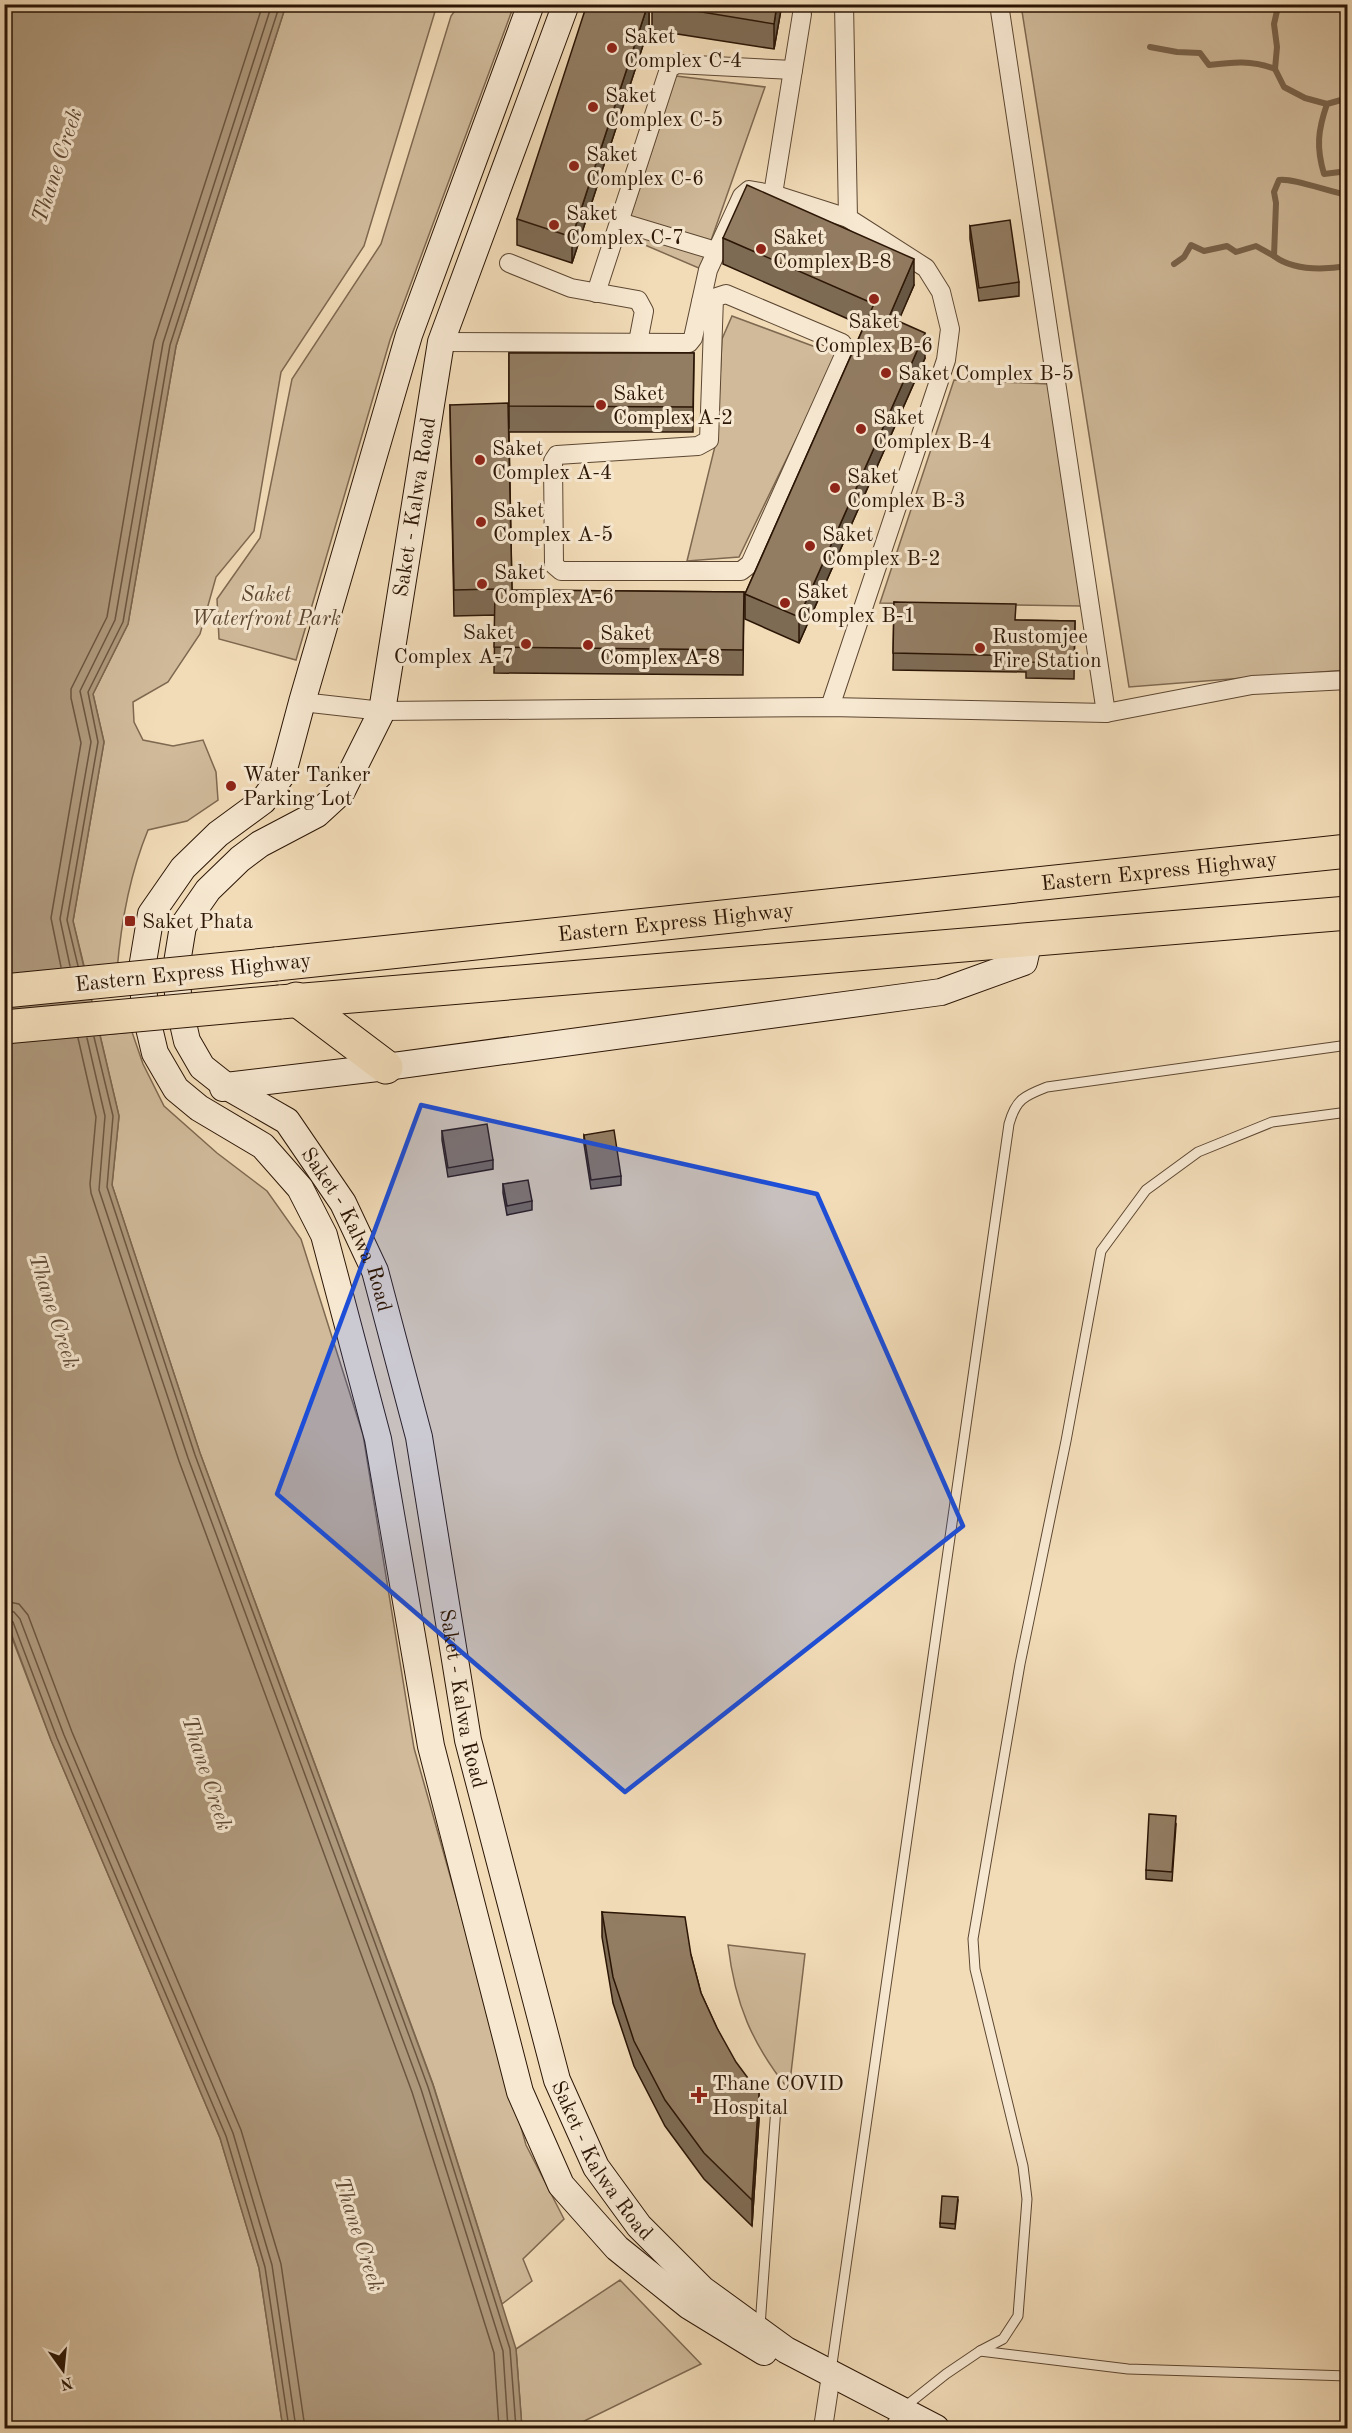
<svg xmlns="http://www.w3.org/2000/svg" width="1352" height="2433" font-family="'Old Standard TT',serif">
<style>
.green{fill:#d0ba9a;stroke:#7e6850;stroke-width:1.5}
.water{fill:#ae987b;stroke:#7a644c;stroke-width:1.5}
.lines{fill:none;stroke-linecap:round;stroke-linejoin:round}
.shore{stroke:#6c5640;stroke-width:1.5}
.stream{stroke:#7a644c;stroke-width:6}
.lane-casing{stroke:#5d4732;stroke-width:11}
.street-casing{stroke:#5d4732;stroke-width:20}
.secondary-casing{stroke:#2b1505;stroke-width:28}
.highway-casing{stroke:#2b1505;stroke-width:35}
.lane{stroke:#f7e8d1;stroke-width:9}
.street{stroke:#f7e8d1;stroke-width:18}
.secondary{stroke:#f7e8d1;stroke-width:26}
.highway{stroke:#f2dcb8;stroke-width:33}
.highway-bridge-casing{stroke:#2b1505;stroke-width:35;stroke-linecap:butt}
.highway-bridge{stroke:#f2dcb8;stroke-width:33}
.wall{fill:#7e6b54;stroke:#2b1505;stroke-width:1.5}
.shaded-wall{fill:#665745;stroke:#2b1505;stroke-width:1.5}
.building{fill:#927c62;stroke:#2b1505;stroke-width:1.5}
.marked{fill:#1d4ed8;fill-opacity:0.2;stroke:#1d4ed8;stroke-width:4.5;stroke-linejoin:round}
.poi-dot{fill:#8f2418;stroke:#f7e8d1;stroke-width:2}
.labels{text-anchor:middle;stroke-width:6;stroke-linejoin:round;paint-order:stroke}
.poi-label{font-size:21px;fill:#2b1505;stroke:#f7e8d1;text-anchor:start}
.street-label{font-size:21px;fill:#2b1505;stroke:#f7e8d1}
.park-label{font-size:21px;font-style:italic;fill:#5d4732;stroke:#f7e8d1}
.water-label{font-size:22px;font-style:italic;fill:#5f4934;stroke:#f7e8d1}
</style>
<rect width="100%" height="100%" fill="#f2dcb8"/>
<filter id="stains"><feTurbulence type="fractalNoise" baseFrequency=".00333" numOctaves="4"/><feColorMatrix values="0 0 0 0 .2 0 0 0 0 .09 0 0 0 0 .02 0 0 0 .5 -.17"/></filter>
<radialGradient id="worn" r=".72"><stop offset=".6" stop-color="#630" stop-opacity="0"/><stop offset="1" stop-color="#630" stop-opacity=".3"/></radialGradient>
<g class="green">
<path d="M286 5H437L364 246 281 372 254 531 216 577 200 634 168 682 133 702 134 722 143 740 173 746 203 740 216 772 218 800 187 821 148 830C129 876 121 922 117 971L86 974 73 921 104 742 93 694 128 624 176 346Z"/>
<path d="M459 5H514L390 340 296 660 219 639 217 599 260 538 292 379 381 244 451 16Z"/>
<path d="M1021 5H1347V670L1129 687Z"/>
<path d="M676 76 765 87 701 269 624 236Z"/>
<path d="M732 316 837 355 739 557 687 561 717 438 722 339Z"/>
<path d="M954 380 1049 384 1081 606 880 603Z"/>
<path d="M132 1032 143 1064 164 1106 217 1153 267 1191 301 1239 363 1435 414 1748 526 2145 564 2219 523 2259 532 2281 502 2304 433 2084 200 1453 112 1185 119 1116 100 1035Z"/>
<path d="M4 1617 51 1740 220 2138 259 2268 283 2428H5Z"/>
<path d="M728 1945 805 1954 789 2090C752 2044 735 2004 728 1945Z"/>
<path d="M620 2280 701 2364 570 2428H522L516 2349Z"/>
</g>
<path class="water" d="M5 5H286L176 346 128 624 93 694 104 742 73 921 119 1116 112 1185 200 1453 433 2085 516 2349 522 2428H283L259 2268 220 2138 51 1740 5 1617Z"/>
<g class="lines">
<g class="shore">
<path d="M70 966 60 919 91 742 80 691 115 620 163 343 272 4"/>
<path d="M78 966 67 920 98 742 88 692 123 622 170 345 280 4"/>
<path d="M61 967 51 918 81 743 71 698V689L107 617 154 341 263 4"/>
<path d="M94 1037 113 1116 107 1187 195 1455 428 2087 510 2349 516 2428"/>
<path d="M78 1038 96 1117 90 1184 91 1193 179 1461 412 2092 494 2353 499 2428"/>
<path d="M87 1038 105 1116 99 1190 188 1458 421 2089 503 2351 508 2428"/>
<path d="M4 1601 19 1604 28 1615 72 1732 241 2130 281 2264 305 2428"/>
<path d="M4 1610 14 1612 20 1619 64 1735 233 2133 272 2265 296 2428"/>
<path d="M4 1617 13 1622 57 1738 226 2136 265 2267 289 2428"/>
</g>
<g class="stream">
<path d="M1275 4 1277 11 1274 24 1277 47 1275 69 1284 87 1305 98 1327 104"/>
<path d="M1150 47 1177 52 1200 53 1209 65C1233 62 1252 60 1275 69"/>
<path d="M1348 103 1341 100 1327 104C1318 130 1316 147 1324 174L1348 171"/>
<path d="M1348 195C1329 192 1294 178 1279 180L1274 192 1276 203 1274 256C1294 271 1323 270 1348 266"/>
<path d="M1174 264 1184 257 1191 245 1204 251 1227 246 1236 252 1256 246 1274 256"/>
</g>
<g class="lane-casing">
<g id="lane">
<path d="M760 2326 776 2107"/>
<path d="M980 2351 1128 2369 1348 2376"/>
<path d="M831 2371 1009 1124C1016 1099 1024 1096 1047 1087L1348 1045"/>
<path d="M892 2423 902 2409 946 2374 980 2351 1003 2339 1018 2316 1027 2199 1023 2166 975 1969 973 1939 1020 1664 1066 1441 1101 1251 1146 1190 1198 1152 1272 1122 1348 1112"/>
</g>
</g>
<g class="street-casing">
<g id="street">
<path d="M999 4 1106 713"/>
<path d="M773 194 802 14"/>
<path d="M620 222 716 251"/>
<path d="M509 263 571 288 638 300 644 311 638 342"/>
<path d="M596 293 669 69 676 64 793 70"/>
<path d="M701 302 726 294 842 343 846 351 750 564 741 571H561L554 565 553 461 557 455 698 446 709 440 714 298"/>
<path d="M441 342 689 343 693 338 708 270 742 196 749 190 776 195 848 218"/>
<path d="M302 702 382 711 830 707 1106 713 1252 685 1348 680"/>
<path d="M830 707 946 360 950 329 941 292 926 268 848 218 844 4"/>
<path d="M823 2428 831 2375"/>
</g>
</g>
<g class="secondary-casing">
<g id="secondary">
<path d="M531 4 409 335 302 702 283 773 263 801 218 834 183 868 151 914 142 968 145 1011 155 1053 176 1089 199 1108 263 1146 300 1188 324 1235 378 1439 431 1746 520 2092 561 2185 617 2248 689 2306 764 2352"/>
<path id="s1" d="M566 4 441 342 382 711 342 791 317 814 260 844 240 859 208 890 183 926 176 969 179 1006 187 1041 202 1067 226 1086 287 1121 343 1203 375 1271 419 1437 468 1740 557 2080 596 2167 639 2226 702 2289 786 2350 936 2428"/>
<path d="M223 1088 226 1086 386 1067 941 992 1024 962 1029 940"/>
</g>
</g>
<g class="highway-casing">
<g id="highway">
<path id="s2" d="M276 964 1348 851"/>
<path d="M296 999 386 1067"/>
<path d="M280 1002 1348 913"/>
</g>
</g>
<use href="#lane" class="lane"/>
<use href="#street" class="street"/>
<use href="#secondary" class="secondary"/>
<use href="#highway" class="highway"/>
<g class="highway-bridge-casing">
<g id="highway-bridge">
<path d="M4 991 276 964"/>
<path d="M4 1027 280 1002"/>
</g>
</g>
<use href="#highway-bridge" class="highway-bridge"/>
</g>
<g class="wall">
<path d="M649 4V27L572 263 517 245V219Z"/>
<path d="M652 4H782L774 49 652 30Z"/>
<path d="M970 226 1019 282V296L979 301 970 239Z"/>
<path d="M723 238 914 285 898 321 925 358 799 643 745 619V594L864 326 723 264Z"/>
<path d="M509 353H694L693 432H509L512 590 744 592 743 675 494 673 495 615 454 616 450 405 509 428Z"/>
<path d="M894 602 1016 620 1075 621 1074 679 1026 678V672L893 670Z"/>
<path d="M442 1131 493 1160V1169L448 1177 442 1140Z"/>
<path d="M584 1135 621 1176V1185L591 1189 584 1144Z"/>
<path d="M503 1184 532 1201V1210L507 1215 503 1193Z"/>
<path d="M1176 1825 1172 1881 1146 1879V1870Z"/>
<path d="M602 1912 691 1955 701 1993 717 2028 759 2119 752 2226 704 2179 665 2126 634 2066 613 2003 602 1937Z"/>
<path d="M958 2201 955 2229 940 2227V2223Z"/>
</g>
<g class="shaded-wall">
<path d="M648 4H649V27L572 263V237Z"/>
<path d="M777 4H782L774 49V24Z"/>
<path d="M914 259V285L889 343V317Z"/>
<path d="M925 333V358L799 643V617Z"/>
<path d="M759 2093V2119L752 2226V2200Z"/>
</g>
<g class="building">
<path d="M587 4H648L572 237 517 219Z"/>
<path d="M653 4H777L774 24Z"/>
<path d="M747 185 914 259 889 317 925 333 799 617 745 594 874 304 723 238Z"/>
<path d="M1010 220 1019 282 979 288 970 226Z"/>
<path d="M509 353H694L693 407 509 406Z"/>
<path d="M508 403 512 590 744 592 743 650 494 647 495 589 454 590 450 405Z"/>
<path d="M894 602 1016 604 1015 620 1075 621 1074 663 1026 662V656L893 653Z"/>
<path d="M487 1124 493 1160 448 1168 442 1131Z"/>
<path d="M614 1130 621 1176 591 1180 584 1135Z"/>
<path d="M528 1180 532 1201 507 1206 503 1184Z"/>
<path d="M1149 1814 1176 1816 1172 1872 1146 1870Z"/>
<path d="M602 1912 685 1917 691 1955 701 1993 717 2028 736 2062 759 2093 752 2200 704 2153 665 2100 634 2041 613 1977Z"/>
<path d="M942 2196 958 2197 955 2224 940 2223Z"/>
</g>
<path class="marked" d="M421 1105 817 1194 963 1526 625 1792 277 1494Z"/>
<g class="poi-dot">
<circle cx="612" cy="48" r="6"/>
<circle cx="593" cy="107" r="6"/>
<circle cx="574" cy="166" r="6"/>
<circle cx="554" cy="225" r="6"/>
<circle cx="761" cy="249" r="6"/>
<circle cx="874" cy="299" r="6"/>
<circle cx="886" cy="373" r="6"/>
<circle cx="601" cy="405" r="6"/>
<circle cx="861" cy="429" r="6"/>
<circle cx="480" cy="460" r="6"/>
<circle cx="835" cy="488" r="6"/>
<circle cx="481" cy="522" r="6"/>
<circle cx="810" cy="546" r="6"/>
<circle cx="482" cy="584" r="6"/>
<circle cx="785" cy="603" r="6"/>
<circle cx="526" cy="644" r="6"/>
<circle cx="588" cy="645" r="6"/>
<circle cx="980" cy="648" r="6"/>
<circle cx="231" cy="786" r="6"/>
<rect x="124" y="915" width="12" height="12" rx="3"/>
<path d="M696 2086h6v6h6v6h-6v6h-6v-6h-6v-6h6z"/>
</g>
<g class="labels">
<g class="poi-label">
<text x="624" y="43">Saket<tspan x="624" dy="24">Complex C-4</tspan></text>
<text x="605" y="102">Saket<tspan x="605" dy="24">Complex C-5</tspan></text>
<text x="586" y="161">Saket<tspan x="586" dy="24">Complex C-6</tspan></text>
<text x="566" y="220">Saket<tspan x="566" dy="24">Complex C-7</tspan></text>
<text x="773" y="244">Saket<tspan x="773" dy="24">Complex B-8</tspan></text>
<text x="874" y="328" text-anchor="middle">Saket<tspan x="874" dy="24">Complex B-6</tspan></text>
<text x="898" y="380">Saket Complex B-5</text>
<text x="613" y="400">Saket<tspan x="613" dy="24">Complex A-2</tspan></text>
<text x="873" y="424">Saket<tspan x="873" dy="24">Complex B-4</tspan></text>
<text x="492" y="455">Saket<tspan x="492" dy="24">Complex A-4</tspan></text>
<text x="847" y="483">Saket<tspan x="847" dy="24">Complex B-3</tspan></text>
<text x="493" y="517">Saket<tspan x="493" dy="24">Complex A-5</tspan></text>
<text x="822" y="541">Saket<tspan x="822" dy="24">Complex B-2</tspan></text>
<text x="494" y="579">Saket<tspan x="494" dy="24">Complex A-6</tspan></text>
<text x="797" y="598">Saket<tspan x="797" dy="24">Complex B-1</tspan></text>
<text x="514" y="639" text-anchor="end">Saket<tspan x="514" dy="24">Complex A-7</tspan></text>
<text x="600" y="640">Saket<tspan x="600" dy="24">Complex A-8</tspan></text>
<text x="992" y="643">Rustomjee<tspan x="992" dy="24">Fire Station</tspan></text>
<text x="243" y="781">Water Tanker<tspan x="243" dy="24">Parking Lot</tspan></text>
<text x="142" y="928">Saket Phata</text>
<text x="712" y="2090">Thane COVID<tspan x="712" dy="24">Hospital</tspan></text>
</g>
<g class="street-label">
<text transform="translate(414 507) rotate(-81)" y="7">Saket - Kalwa Road</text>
<text dy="7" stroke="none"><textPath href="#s2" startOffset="888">Eastern Express Highway</textPath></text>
<text dy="7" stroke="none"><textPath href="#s2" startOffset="402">Eastern Express Highway</textPath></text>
<text transform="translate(193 972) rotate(-6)" y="7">Eastern Express Highway</text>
<text dy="7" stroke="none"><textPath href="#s1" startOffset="1408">Saket - Kalwa Road</textPath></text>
<text dy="7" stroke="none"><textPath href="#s1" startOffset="1894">Saket - Kalwa Road</textPath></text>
<text dy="7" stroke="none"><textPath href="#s1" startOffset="2380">Saket - Kalwa Road</textPath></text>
</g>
<g class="park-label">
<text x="266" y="601">Saket<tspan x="266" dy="24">Waterfront Park</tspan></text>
</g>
<g class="water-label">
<text transform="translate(56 165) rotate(-72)" y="8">Thane Creek</text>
<text transform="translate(55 1311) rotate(72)" y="8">Thane Creek</text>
<text transform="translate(208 1773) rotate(72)" y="8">Thane Creek</text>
<text transform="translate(360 2234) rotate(72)" y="8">Thane Creek</text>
</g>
</g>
<rect width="1352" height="2433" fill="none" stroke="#f2dcb8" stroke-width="24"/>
<rect x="6" y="6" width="1340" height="2421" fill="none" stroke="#2b1505" stroke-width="3"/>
<rect x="12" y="12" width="1328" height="2409" fill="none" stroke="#2b1505" stroke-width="1.5"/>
<g transform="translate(63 2370) rotate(165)" stroke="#f7e8d1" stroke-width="4.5" paint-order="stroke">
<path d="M0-4.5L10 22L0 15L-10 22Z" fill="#2b1505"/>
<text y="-9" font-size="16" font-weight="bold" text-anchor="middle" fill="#2b1505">N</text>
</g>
<rect width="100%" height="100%" filter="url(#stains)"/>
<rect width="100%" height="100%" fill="url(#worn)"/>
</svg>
